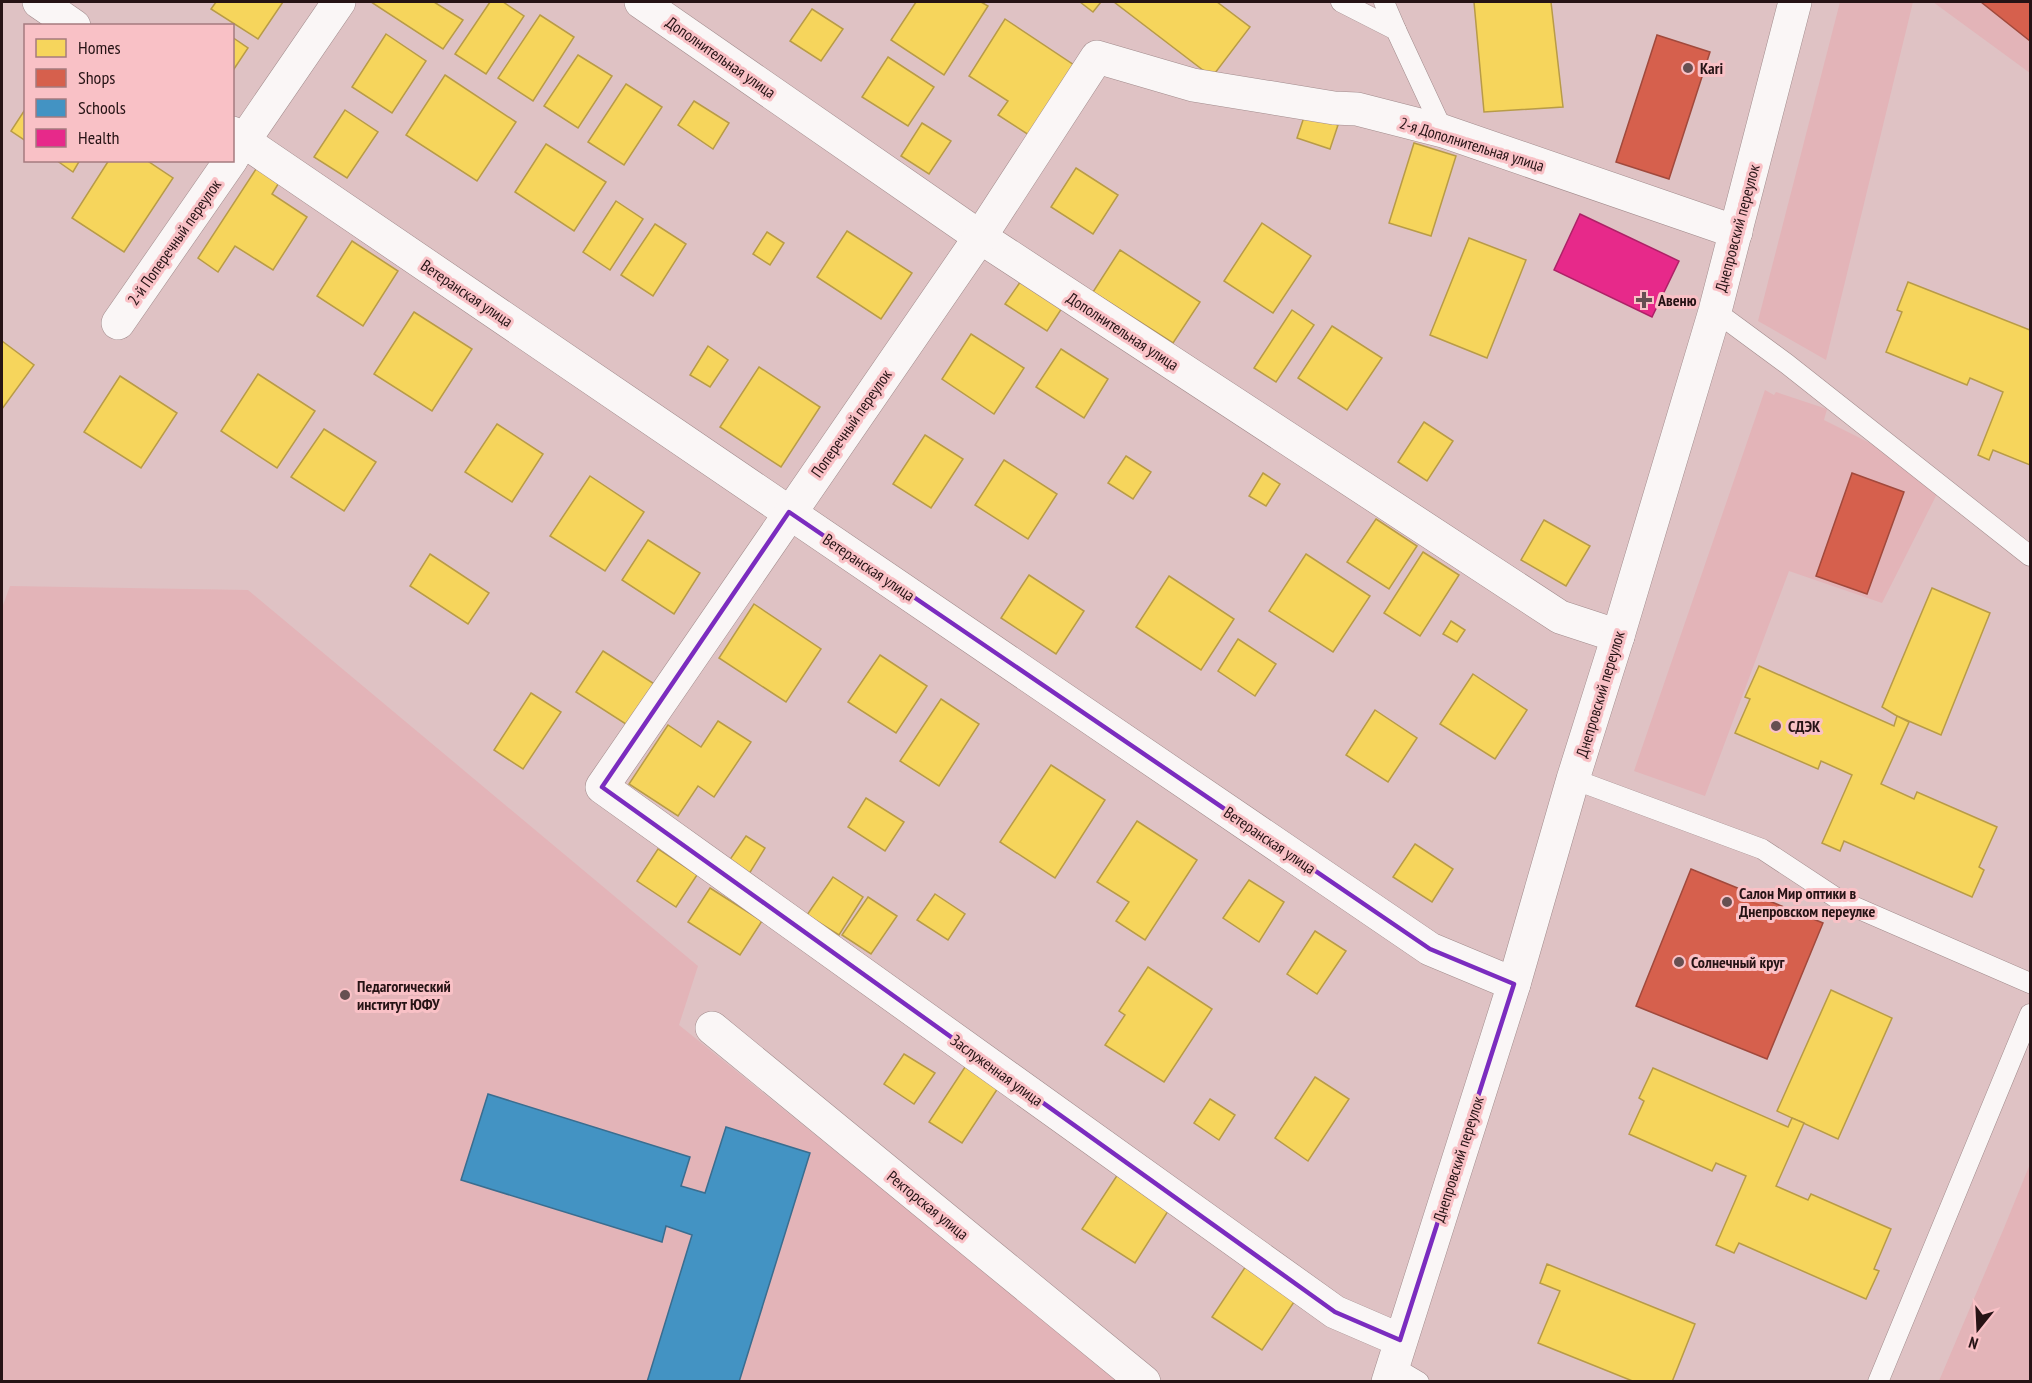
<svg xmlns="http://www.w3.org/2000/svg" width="2032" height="1383" font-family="'PT Sans Narrow',sans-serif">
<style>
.built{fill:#e3b4b8}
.homes{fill:#f6d55c;stroke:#b89b47;stroke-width:1.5}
.shops{fill:#d6604d;stroke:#a1493c;stroke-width:1.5}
.schools{fill:#4393c3;stroke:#3a6d8f;stroke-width:1.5}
.health{fill:#e7298a;stroke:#ad2267;stroke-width:1.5}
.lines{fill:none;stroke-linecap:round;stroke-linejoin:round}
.service-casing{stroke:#a18b8c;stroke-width:21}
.minor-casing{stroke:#a18b8c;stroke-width:34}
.tertiary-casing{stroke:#a18b8c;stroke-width:34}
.service{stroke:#faf6f6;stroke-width:20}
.minor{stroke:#faf6f6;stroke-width:33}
.tertiary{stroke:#faf6f6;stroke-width:33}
.marked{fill:none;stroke:#7b2cbf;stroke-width:4.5;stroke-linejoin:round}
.poi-dot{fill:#675052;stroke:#f9c1c6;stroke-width:2}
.labels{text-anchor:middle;stroke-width:6;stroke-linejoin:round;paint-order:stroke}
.street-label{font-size:16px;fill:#261315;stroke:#f9c1c6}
.poi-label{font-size:16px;font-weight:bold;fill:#261315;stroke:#f9c1c6;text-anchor:start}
</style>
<rect width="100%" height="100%" fill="#dfc2c4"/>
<g class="built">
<path d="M1840 2H1913L1826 360 1758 321Z"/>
<path d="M1933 2H2030V73Z"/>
<path d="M1765 390 1774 395 1776 392 1827 409 1824 420 1944 480 1882 603 1789 571 1705 796 1634 771Z"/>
<path d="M10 586 248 590 698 966 679 1025 1120 1381H2V608Z"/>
<path d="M2030 1164V1381H1939L2004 1228Z"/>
</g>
<g class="homes">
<path d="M216 2H283L258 39 211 9Z"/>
<path d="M371 2H434L463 20 443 49Z"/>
<path d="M490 2H503L524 16 486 74 455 54Z"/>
<path d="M916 2H981L988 6 944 75 891 40Z"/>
<path d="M1080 2H1101L1093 12Z"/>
<path d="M1114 2H1217L1250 27 1212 77Z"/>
<path d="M1474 2H1551L1563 107 1484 112Z"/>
<path d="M812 9 843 29 821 61 790 41Z"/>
<path d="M540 15 574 37 533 101 498 78Z"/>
<path d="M1005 19 1077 67 1032 137 998 115 1008 101 969 76Z"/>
<path d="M386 34 426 61 392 113 352 87Z"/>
<path d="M232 37 248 48 232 72Z"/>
<path d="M578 55 612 76 578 128 544 106Z"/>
<path d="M888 57 934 87 908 126 862 97Z"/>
<path d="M445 75 516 122 477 181 406 135Z"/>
<path d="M626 84 662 107 624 165 588 142Z"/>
<path d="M694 101 729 123 713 149 678 125Z"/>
<path d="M26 108V141L11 131Z"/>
<path d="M345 110 378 132 347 178 314 157Z"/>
<path d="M1305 114 1338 125 1330 149 1297 138Z"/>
<path d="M922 123 951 141 929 174 901 156Z"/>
<path d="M1414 143 1456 156 1431 236 1389 223Z"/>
<path d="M546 144 606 182 574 231 515 192Z"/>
<path d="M56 160H80L73 172Z"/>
<path d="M109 160H146L173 178 124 252 72 218Z"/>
<path d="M258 166 280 181 272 194 307 217 273 270 235 246 218 272 198 258Z"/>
<path d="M1076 168 1118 195 1093 234 1051 207Z"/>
<path d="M616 201 643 219 610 270 583 252Z"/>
<path d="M1262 223 1311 256 1273 313 1224 281Z"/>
<path d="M655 224 686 244 653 296 621 275Z"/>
<path d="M847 231 912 273 881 319 817 277Z"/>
<path d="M767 232 784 243 770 265 753 254Z"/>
<path d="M1469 238 1526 260 1487 358 1430 335Z"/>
<path d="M352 241 398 271 363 326 317 296Z"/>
<path d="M1120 250 1200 302 1173 343 1093 292Z"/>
<path d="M1023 278 1064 305 1047 331 1005 304Z"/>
<path d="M1908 282 2030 330V465L1993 450 1989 460 1978 455 2003 392 1970 378 1967 385 1886 352 1902 312 1897 310Z"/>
<path d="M1292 310 1314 325 1276 382 1254 368Z"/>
<path d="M414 312 472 349 432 411 374 374Z"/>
<path d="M1332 326 1382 358 1347 410 1298 378Z"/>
<path d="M971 334 1024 368 994 414 942 379Z"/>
<path d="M2 341 34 365 2 409Z"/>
<path d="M708 346 728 360 710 387 690 375Z"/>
<path d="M1061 349 1108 379 1084 418 1036 387Z"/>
<path d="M759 367 820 407 781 467 720 427Z"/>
<path d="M258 374 315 411 277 468 221 431Z"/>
<path d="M120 376 177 413 141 468 84 432Z"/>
<path d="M1424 422 1453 441 1427 481 1398 462Z"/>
<path d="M497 424 543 454 512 502 465 472Z"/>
<path d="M324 429 376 462 344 511 291 477Z"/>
<path d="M925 435 963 459 931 508 893 484Z"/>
<path d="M1126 456 1151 472 1133 499 1108 483Z"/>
<path d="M1004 460 1057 494 1028 539 975 505Z"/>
<path d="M1263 473 1280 484 1266 506 1249 496Z"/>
<path d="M590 476 644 512 605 571 550 536Z"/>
<path d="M1376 519 1417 546 1389 589 1347 562Z"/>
<path d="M1544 520 1590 546 1566 586 1521 560Z"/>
<path d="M648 540 700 573 674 614 622 580Z"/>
<path d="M1423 552 1459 575 1420 636 1384 613Z"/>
<path d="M430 554 489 593 468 624 410 586Z"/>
<path d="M1306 554 1370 596 1333 652 1269 611Z"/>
<path d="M1029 575 1084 611 1056 654 1001 618Z"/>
<path d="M1169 576 1234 619 1201 670 1136 627Z"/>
<path d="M1932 588 1990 613 1941 735 1897 716 1882 707Z"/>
<path d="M754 604 821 649 786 702 719 658Z"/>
<path d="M1451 621 1465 630 1457 642 1443 634Z"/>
<path d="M1238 639 1276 664 1255 696 1218 671Z"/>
<path d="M603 651 659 687 632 728 576 692Z"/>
<path d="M880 655 927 686 896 733 848 702Z"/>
<path d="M1759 666 1894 726 1897 716 1909 722 1881 784 1914 799 1917 792 1997 827 1979 867 1984 870 1972 897 1844 841 1840 851 1822 843 1852 775 1821 761 1818 769 1735 733 1750 699 1745 697Z"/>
<path d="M1473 674 1527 710 1495 759 1440 724Z"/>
<path d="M531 693 561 712 523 769 494 750Z"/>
<path d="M941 699 979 724 939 786 900 761Z"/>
<path d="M1375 710 1417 738 1388 782 1346 755Z"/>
<path d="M718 721 751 742 714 797 698 786 678 816 629 784 668 725 701 747Z"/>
<path d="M1051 765 1105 800 1055 878 1000 842Z"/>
<path d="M866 798 904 822 885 851 848 827Z"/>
<path d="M1137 821 1197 860 1145 940 1116 921 1129 902 1097 882Z"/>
<path d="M746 836 765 848 749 874 729 861Z"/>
<path d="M1415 844 1453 869 1432 902 1393 877Z"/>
<path d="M658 849 697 875 676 907 637 881Z"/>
<path d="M833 877 863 897 839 935 807 915Z"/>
<path d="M1249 880 1284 902 1259 942 1223 918Z"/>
<path d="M710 888 762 921 740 955 688 922Z"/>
<path d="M935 894 965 914 948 940 917 920Z"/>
<path d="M868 897 897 916 871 954 842 935Z"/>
<path d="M1315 931 1346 951 1317 994 1287 974Z"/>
<path d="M1148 967 1212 1009 1164 1082 1105 1045 1125 1015 1119 1011Z"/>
<path d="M1831 990 1892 1018 1838 1139 1777 1111Z"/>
<path d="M904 1054 935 1073 914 1104 884 1084Z"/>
<path d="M967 1064 1000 1085 962 1143 929 1122Z"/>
<path d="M1653 1068 1788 1127 1792 1118 1804 1123 1776 1186 1808 1200 1811 1194 1891 1229 1874 1269 1879 1271 1866 1299 1739 1243 1734 1253 1716 1245 1746 1176 1716 1163 1712 1171 1629 1134 1644 1101 1639 1098Z"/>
<path d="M1315 1077 1349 1099 1308 1161 1275 1138Z"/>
<path d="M1210 1099 1235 1115 1219 1140 1194 1123Z"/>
<path d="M1118 1174 1170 1208 1135 1263 1082 1229Z"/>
<path d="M1547 1264 1695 1324 1672 1382H1635L1538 1343 1560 1291 1540 1283Z"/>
<path d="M1246 1266 1296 1299 1262 1350 1212 1317Z"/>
</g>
<g class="shops">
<path d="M1981 2H2030V41Z"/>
<path d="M1657 35 1710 52 1669 179 1616 162Z"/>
<path d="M1852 473 1904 492 1867 594 1816 576Z"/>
<path d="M1691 869 1823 923 1767 1059 1636 1006Z"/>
</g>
<path class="schools" d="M488 1094 690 1157 681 1186 705 1193 726 1127 810 1153 739 1382H647L692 1235 666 1226 662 1242 461 1180Z"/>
<path class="health" d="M1580 214 1679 261 1652 317 1554 270Z"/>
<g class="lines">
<g class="service-casing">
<g id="service">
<path d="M1341 2 1396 30 1443 131"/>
<path d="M1384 2 1396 30"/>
<path d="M1715 311 1787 364 2030 556"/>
<path d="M1573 779 1762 849 1841 901 2030 983"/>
<path d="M1392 1366 1419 1382"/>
<path d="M1878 1382 2030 1014"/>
</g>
</g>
<g class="minor-casing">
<g id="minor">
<path d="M39 2 74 26"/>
<path d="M641 2 980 237 1560 617 1618 636"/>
<path d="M232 133 1430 949 1514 984"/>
<path d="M232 158 339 2"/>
<path d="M118 323 231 160"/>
<path d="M712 1028 1144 1382"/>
<path d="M1400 1340 1335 1312 602 787 980 237 1097 57 1193 85 1334 108 1357 109 1443 131 1736 232"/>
</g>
</g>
<g class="tertiary-casing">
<path id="tertiary" d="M1388 1382 1514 984 1573 779 1618 636 1715 311 1795 2"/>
</g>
<use href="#service" class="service"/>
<use href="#minor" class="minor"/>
<use href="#tertiary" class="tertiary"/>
</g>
<path class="marked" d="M789 512 1430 949 1514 984 1400 1340 1335 1312 602 787Z"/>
<g class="poi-dot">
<circle cx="1688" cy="68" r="6"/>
<path d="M1641 291h6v6h6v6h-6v6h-6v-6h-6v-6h6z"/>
<circle cx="1776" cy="726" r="6"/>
<circle cx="1727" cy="902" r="6"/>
<circle cx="1679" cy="962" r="6"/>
<circle cx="345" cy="995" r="6"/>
</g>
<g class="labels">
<g class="street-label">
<text transform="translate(721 57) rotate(35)" y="6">Дополнительная улица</text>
<text transform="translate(1472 144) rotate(17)" y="6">2-я Дополнительная улица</text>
<text transform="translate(1737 228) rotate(-75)" y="6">Днепровский переулок</text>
<text transform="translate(174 242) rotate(-55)" y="6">2-й Поперечный переулок</text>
<text transform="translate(467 293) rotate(34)" y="6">Ветеранская улица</text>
<text transform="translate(1123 331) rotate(33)" y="6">Дополнительная улица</text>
<text transform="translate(851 423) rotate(-55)" y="6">Поперечный переулок</text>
<text transform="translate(869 567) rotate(34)" y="6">Ветеранская улица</text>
<text transform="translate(1600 694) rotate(-73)" y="6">Днепровский переулок</text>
<text transform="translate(1270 840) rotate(34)" y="6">Ветеранская улица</text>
<text transform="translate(997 1070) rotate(36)" y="6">Заслуженная улица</text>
<text transform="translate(1458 1159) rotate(-72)" y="6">Днепровский переулок</text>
<text transform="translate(928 1205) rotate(39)" y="6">Ректорская улица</text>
</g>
<g class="poi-label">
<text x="1700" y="74">Kari</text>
<text x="1658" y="306">Авеню</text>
<text x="1788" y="732">СДЭК</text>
<text x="1739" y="899">Салон Мир оптики в<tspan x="1739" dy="18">Днепровском переулке</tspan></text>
<text x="1691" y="968">Солнечный круг</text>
<text x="357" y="992">Педагогический<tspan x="357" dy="18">институт ЮФУ</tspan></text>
</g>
</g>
<rect width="2032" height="1383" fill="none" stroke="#261315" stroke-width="6"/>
<rect x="24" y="24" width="210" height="138" fill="#f9c1c6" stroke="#a57b7f" stroke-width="1.5"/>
<rect x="36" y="39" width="30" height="18" fill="#f6d55c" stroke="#a57b7f" stroke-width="1.5"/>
<text x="78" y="54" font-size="18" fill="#261315">Homes</text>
<rect x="36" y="69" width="30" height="18" fill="#d6604d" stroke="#a57b7f" stroke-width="1.5"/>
<text x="78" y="84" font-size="18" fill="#261315">Shops</text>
<rect x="36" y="99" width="30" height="18" fill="#4393c3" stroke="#a57b7f" stroke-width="1.5"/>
<text x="78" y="114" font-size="18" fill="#261315">Schools</text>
<rect x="36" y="129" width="30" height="18" fill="#e7298a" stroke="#a57b7f" stroke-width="1.5"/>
<text x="78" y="144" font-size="18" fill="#261315">Health</text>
<g transform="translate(1978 1329) rotate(198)" stroke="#f9c1c6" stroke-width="4.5" paint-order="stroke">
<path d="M0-4.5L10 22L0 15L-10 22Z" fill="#261315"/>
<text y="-9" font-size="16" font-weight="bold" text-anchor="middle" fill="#261315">N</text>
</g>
</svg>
